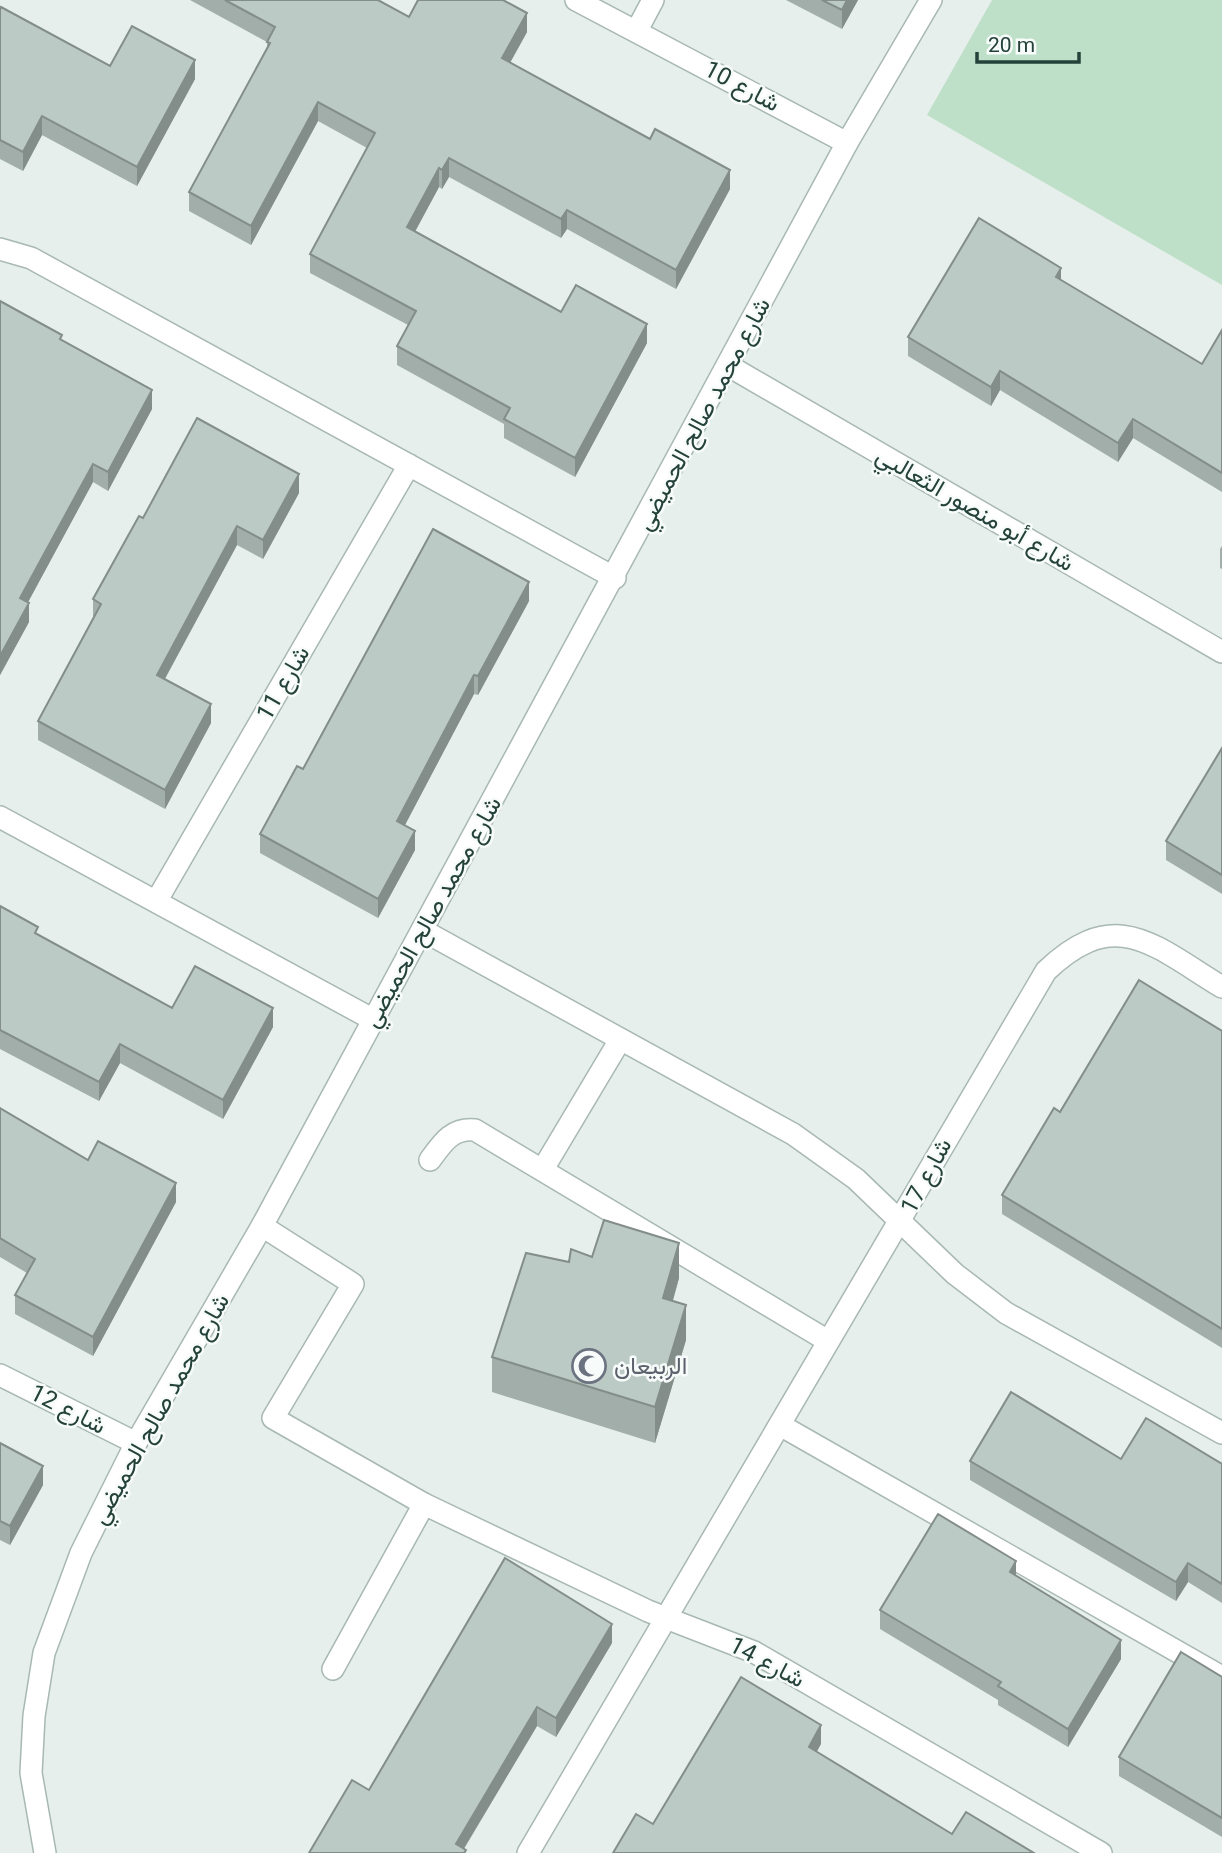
<svg xmlns="http://www.w3.org/2000/svg" width="1222" height="1853" font-family="Roboto,Vazirmatn,sans-serif">
<style>
.green{fill:#bfe0c8}
.lines{fill:none;stroke-linecap:round;stroke-linejoin:round}
.minor-casing{stroke:#a8b8b2;stroke-width:24}
.minor{stroke:#fff;stroke-width:21}
.wall{fill:#a1aea9}
.shaded-wall{fill:#838d89}
.building{fill:#bbcac4;stroke:#838d89;stroke-width:2}
.labels{text-anchor:middle;stroke-width:5;stroke-linejoin:round;paint-order:stroke}
.street-label{font-size:24px;fill:#24423a;stroke:#f7fbf9}
.worship-label{font-size:24px;fill:#5b616d;stroke:#f7fbf9;text-anchor:start}
</style>
<rect width="100%" height="100%" fill="#e6efeb"/>
<path class="green" d="M992 0H1222V285L927 115Z"/>
<g class="lines">
<g class="minor-casing">
<g id="minor">
<path d="M576 0 847 143"/>
<path d="M637 30 653 0"/>
<path d="M0 249 31 258 615 578"/>
<path d="M729 366 1222 652"/>
<path d="M0 817 372 1019"/>
<path d="M157 900 409 465"/>
<path d="M422 930 793 1134 856 1179 955 1274 1006 1313 1222 1433"/>
<path d="M430 1160C443 1142 452 1128 475 1130L828 1341"/>
<path d="M543 1169 620 1040"/>
<path d="M262 1226 353 1284 273 1418 424 1504 648 1611 754 1652 1101 1853"/>
<path d="M0 1375 136 1443"/>
<path d="M780 1425 1222 1677"/>
<path d="M333 1669 424 1504"/>
<path d="M45 1853 31 1773 34 1716 44 1653 81 1553 136 1443 262 1226 847 143 931 0"/>
<path d="M528 1853 1046 971C1116 904 1154 946 1222 987"/>
</g>
</g>
<use href="#minor" class="minor"/>
</g>
<g class="wall">
<path d="M190 0H378L409 17 527 32 510 63 730 189 676 289 567 229 561 238 449 177 442 189 439 187 415 232 561 312 647 343 575 477 504 438V424L397 365V346L408 325 310 273V254L367 148 318 121 251 245 189 211V192L267 48V42Z"/>
<path d="M786 0H858L842 29Z"/>
<path d="M0 10 110 66 195 79 137 186 42 135 23 171 0 159Z"/>
<path d="M1061 280 1202 364 1222 330V492L1133 438 1118 462 1000 390 991 406 908 356V337Z"/>
<path d="M0 301 62 340 152 409 108 491 93 482 28 602 29 622 0 675Z"/>
<path d="M299 493 263 559 237 545 165 679 211 723 165 809 38 740V721L93 618V599L143 518Z"/>
<path d="M1222 546V569L1220 568V549Z"/>
<path d="M529 601 478 695 474 694 405 825 415 850 378 918 260 853V834L303 769Z"/>
<path d="M1222 748V894L1166 860V841Z"/>
<path d="M0 906 38 935 172 1008 273 1027 223 1119 120 1063 99 1101 0 1049Z"/>
<path d="M1222 1031V1348L1002 1214V1195L1060 1112Z"/>
<path d="M0 1108 88 1160 176 1202 93 1356 15 1314V1295L27 1273 0 1257Z"/>
<path d="M592 1257 679 1278 673 1301 686 1340 655 1443 492 1392V1357L569 1262Z"/>
<path d="M0 1443 43 1485 10 1545 0 1540Z"/>
<path d="M1121 1459 1222 1464V1603L1188 1582 1176 1601 970 1480V1461Z"/>
<path d="M1016 1576 1121 1659 1068 1747 998 1705V1700L880 1629V1610Z"/>
<path d="M612 1643 556 1737 537 1726 464 1849 466 1853 369 1790Z"/>
<path d="M1222 1677V1837L1119 1776V1757Z"/>
</g>
<g class="shaded-wall">
<path d="M847 0H858L842 29V10Z"/>
<path d="M527 13V32L502 77V58Z"/>
<path d="M195 60V79L137 186V167Z"/>
<path d="M318 102V121L251 245V226Z"/>
<path d="M42 116V135L23 171V152Z"/>
<path d="M449 158V177L442 189V170Z"/>
<path d="M439 168V187L407 246V227Z"/>
<path d="M730 170V189L676 289V270Z"/>
<path d="M567 210V229L561 238V219Z"/>
<path d="M1061 268V287L1056 277Z"/>
<path d="M647 324V343L575 477V458Z"/>
<path d="M1000 371V390L991 406V387Z"/>
<path d="M152 390V409L108 491V472Z"/>
<path d="M1133 419V438L1118 462V443Z"/>
<path d="M93 464V482L20 617V598Z"/>
<path d="M299 474V493L263 559V540Z"/>
<path d="M237 526V545L157 693V675Z"/>
<path d="M529 582V601L478 695V676Z"/>
<path d="M29 603V622L0 675V656Z"/>
<path d="M474 675V694L397 840V821Z"/>
<path d="M211 704V723L165 809V790Z"/>
<path d="M415 831V850L378 918V899Z"/>
<path d="M273 1008V1027L223 1119V1100Z"/>
<path d="M120 1044V1063L99 1101V1082Z"/>
<path d="M176 1183V1202L93 1356V1337Z"/>
<path d="M679 1243V1278L663 1334V1298Z"/>
<path d="M686 1305V1340L655 1443V1407Z"/>
<path d="M43 1466V1485L10 1545V1526Z"/>
<path d="M1016 1561V1580L1010 1572Z"/>
<path d="M1188 1563V1582L1176 1601V1582Z"/>
<path d="M612 1624V1643L556 1737V1718Z"/>
<path d="M1121 1640V1659L1068 1747V1729Z"/>
<path d="M537 1707V1726L461 1853 456 1844Z"/>
<path d="M821 1725V1744L809 1766V1747Z"/>
</g>
<g class="building">
<path d="M225 0H378L409 17 418 0H503L527 13 502 58 650 139 655 129 730 170 676 270 567 210 561 219 449 158 442 170 439 168 407 227 561 312 576 285 647 324 575 458 504 419 510 408 397 346 416 311 310 254 375 133 318 102 251 226 189 192 270 43 267 42 275 27Z"/>
<path d="M822 0H847L842 10Z"/>
<path d="M1 7 110 66 132 26 195 60 137 167 42 116 23 152 0 140V10Z"/>
<path d="M979 218 1061 268 1056 277 1202 364 1222 330V473L1133 419 1118 443 1000 371 991 387 908 337Z"/>
<path d="M0 301 62 335 60 339 152 390 108 472 93 464 20 598 29 603 0 656Z"/>
<path d="M197 418 299 474 263 540 237 526 157 675 211 704 165 790 38 721 101 604 93 599 139 516 143 518Z"/>
<path d="M433 529 529 582 478 676 474 675 397 821 415 831 378 899 260 834 297 766 303 769Z"/>
<path d="M1222 748V875L1166 841Z"/>
<path d="M0 906 38 927 35 933 172 1008 195 966 273 1008 223 1100 120 1044 99 1082 0 1030Z"/>
<path d="M1139 980 1222 1031V1329L1002 1195 1054 1108 1060 1112Z"/>
<path d="M0 1108 88 1160 98 1141 176 1183 93 1337 15 1295 35 1259 0 1238Z"/>
<path d="M604 1220 679 1243 663 1298 686 1305 655 1407 492 1357 526 1253 569 1262 571 1249 592 1257Z"/>
<path d="M1011 1392 1121 1459 1146 1418 1222 1464V1584L1188 1563 1176 1582 970 1461Z"/>
<path d="M0 1443 43 1466 10 1526 0 1521Z"/>
<path d="M938 1514 1016 1561 1010 1572 1121 1640 1068 1729 998 1686 1001 1682 880 1610Z"/>
<path d="M505 1558 612 1624 556 1718 537 1707 456 1844 466 1850 464 1853H309L352 1780 369 1790Z"/>
<path d="M1181 1652 1222 1677V1818L1119 1757Z"/>
<path d="M741 1677 821 1725 809 1747 952 1834 966 1812 1034 1853H613L636 1814 653 1824Z"/>
</g>
<defs>
<g id="mosque-ring" transform="scale(1.75)"><circle r="9.5" fill="#f7fbf9" stroke="#6b7280" stroke-width="1.5"/><path d="M3.5-4.9A6 6 0 1 0 3.5 4.9A5 5 0 1 1 3.5-4.9Z" fill="#6b7280"/></g>
</defs>
<g fill-rule="evenodd">
<use href="#mosque-ring" x="589" y="1366"/>
</g>
<g class="labels">
<g class="street-label">
<text transform="translate(742 86) rotate(28)" y="8">شارع 10</text>
<text transform="translate(703 414) rotate(-62)" y="8">شارع محمد صالح الحميضي</text>
<text transform="translate(975 509) rotate(30)" y="8">شارع أبو منصور الثعالبي</text>
<text transform="translate(283 683) rotate(-60)" y="8">شارع 11</text>
<text transform="translate(432 912) rotate(-61)" y="8">شارع محمد صالح الحميضي</text>
<text transform="translate(926 1176) rotate(-62)" y="8">شارع 17</text>
<text transform="translate(68 1409) rotate(27)" y="8">شارع 12</text>
<text transform="translate(160 1409) rotate(-61)" y="8">شارع محمد صالح الحميضي</text>
<text transform="translate(767 1662) rotate(28)" y="8">شارع 14</text>
</g>
<g class="worship-label">
<text x="614" y="1374">الربيعان</text>
</g>
</g>
<path d="M977 52v10h102v-10" fill="none" stroke="#24423a" stroke-width="3.5"/>
<text x="988" y="52" font-size="21" fill="#24423a" stroke="#f7fbf9" stroke-width="5" paint-order="stroke">20 m</text>
</svg>
